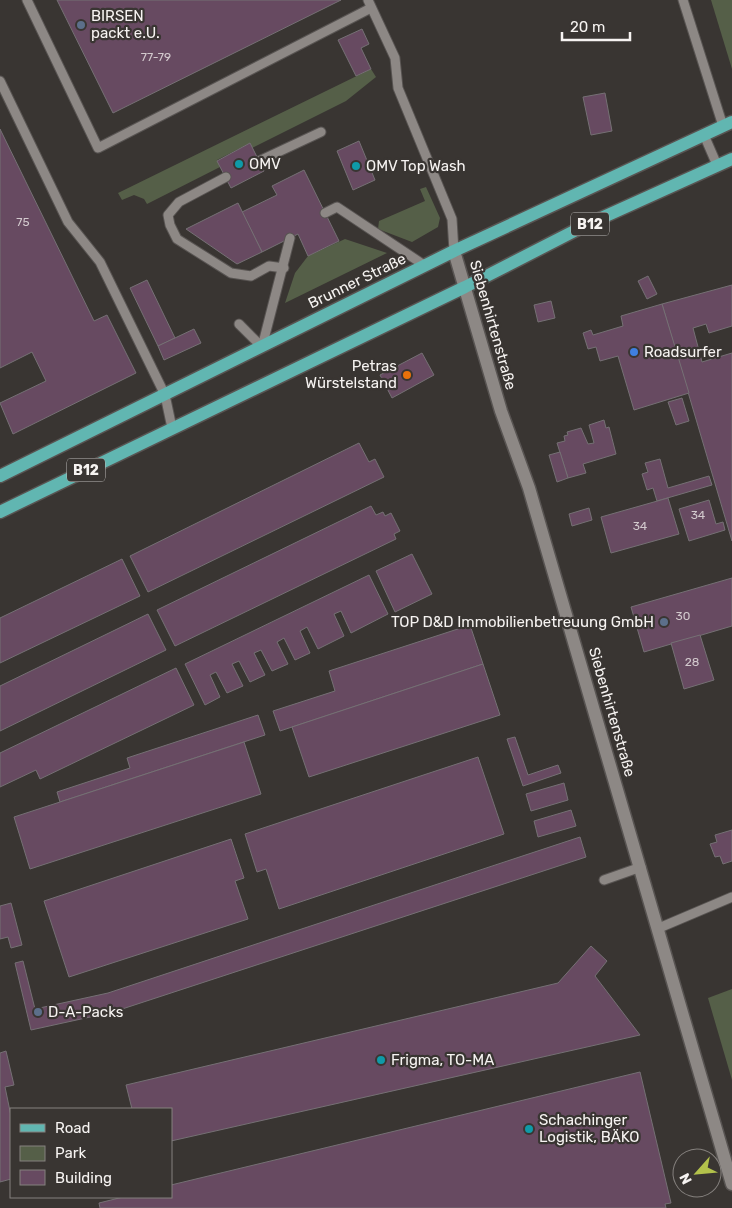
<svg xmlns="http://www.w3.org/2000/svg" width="732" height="1208" font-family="Rubik,sans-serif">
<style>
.green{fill:#555f48}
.building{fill:#674a61;stroke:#757074}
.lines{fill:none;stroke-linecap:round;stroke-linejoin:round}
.service-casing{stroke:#585452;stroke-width:11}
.minor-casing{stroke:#585452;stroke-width:15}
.primary-casing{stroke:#585452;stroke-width:15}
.service{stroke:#8d8885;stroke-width:9}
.minor{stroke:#8d8885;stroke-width:12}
.primary{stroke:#61b6b1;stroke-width:12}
.service-dot{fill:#5c6f8a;stroke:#393532;stroke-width:2}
.culture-dot{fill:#0f9aa8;stroke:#393532;stroke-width:2}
.shop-dot{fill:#3f7fe0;stroke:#393532;stroke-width:2}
.food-dot{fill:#e8710a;stroke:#393532;stroke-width:2}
.labels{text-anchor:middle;stroke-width:4.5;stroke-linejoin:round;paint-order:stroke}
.number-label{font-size:12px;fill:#d2c9cd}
.shield{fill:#393532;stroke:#bdbab8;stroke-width:1}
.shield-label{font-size:14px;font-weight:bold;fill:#f6f3f1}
.poi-label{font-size:15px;fill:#f6f3f1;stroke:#393532;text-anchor:start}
.street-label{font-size:15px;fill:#f6f3f1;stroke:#393532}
</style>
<rect width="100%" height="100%" fill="#393532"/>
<g class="green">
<path d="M711 0H732V69Z"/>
<path d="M371 69 376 77 346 101 252 148 250 143 217 160 220 167 147 204 144 199 134 195 122 200 118 193Z"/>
<path d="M426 187 440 218 438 227 412 242 378 229 379 221 425 201 420 189Z"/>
<path d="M345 239 387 253 285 303 295 273 308 256Z"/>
<path d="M732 989V1080L708 998Z"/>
</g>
<g class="building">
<path d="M57 0H341L113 113Z"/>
<path d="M362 29 369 44 361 48 371 69 356 76 338 40Z"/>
<path d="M605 93 612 131 591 135 583 97Z"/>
<path d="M0 129 94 321 107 315 136 373 13 434 0 403 46 381 32 352 0 368Z"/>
<path d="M359 141 375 180 353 190 337 151Z"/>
<path d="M250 143 264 171 231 188 217 161Z"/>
<path d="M304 170 339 241 308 256 298 234 262 252 242 212 277 195 272 186Z"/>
<path d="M238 203 262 252 237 264 186 229Z"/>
<path d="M648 276 657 294 647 299 638 281Z"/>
<path d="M147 280 175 338 158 346 130 288Z"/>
<path d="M732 285V326L709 333 706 324 693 328 702 362 732 353V541L662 304Z"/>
<path d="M551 301 555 318 538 322 534 305Z"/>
<path d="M662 304 689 393 634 410 618 356 600 361 596 347 588 349 583 333 591 330 593 335 623 326 621 316Z"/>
<path d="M194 329 201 343 164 360 158 346Z"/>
<path d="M422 353 434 375 392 398 380 375Z"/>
<path d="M682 398 689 421 676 425 668 402Z"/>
<path d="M604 420 606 428 609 427 616 454 583 464 586 473 568 478 557 443 565 441 564 436 568 435 567 432 581 428 588 444 594 443 589 425Z"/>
<path d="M359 443 369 462 375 459 384 477 148 592 130 556Z"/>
<path d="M560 452 568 478 557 482 549 455Z"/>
<path d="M660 459 668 488 709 476 712 485 657 501 653 488 647 490 642 474 648 472 645 463Z"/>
<path d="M668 498 679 534 611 553 601 517Z"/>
<path d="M709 500 716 524 723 522 725 530 689 541 679 509Z"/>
<path d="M371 506 376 515 383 512 385 516 391 513 400 531 394 534 396 539 175 646 157 610Z"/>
<path d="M589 508 592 520 572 526 569 514Z"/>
<path d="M412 554 432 594 395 612 376 571Z"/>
<path d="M122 559 140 596 0 663V618Z"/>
<path d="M369 575 388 614 351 633 341 611 334 614 344 636 318 649 307 627 300 631 310 653 295 660 284 638 277 642 288 664 272 671 261 650 254 653 265 675 250 682 239 661 232 664 243 686 227 693 216 672 210 675 220 697 205 705 185 664Z"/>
<path d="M732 578V626L644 652 631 607Z"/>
<path d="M148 614 166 650 0 731V686Z"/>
<path d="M470 625 483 664 280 731 273 711 335 691 329 671Z"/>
<path d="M700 635 714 680 684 689 671 643Z"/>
<path d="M483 664 500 715 309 777 292 727Z"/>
<path d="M176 668 194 705 40 779 36 770 0 787V753Z"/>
<path d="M258 715 265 735 60 802 57 792 130 768 127 758Z"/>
<path d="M515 737 528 775 558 765 561 773 523 786 507 739Z"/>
<path d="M244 742 261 794 30 869 14 817Z"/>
<path d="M478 757 504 834 279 909 266 869 257 872 245 834Z"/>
<path d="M564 783 568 800 531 811 526 794Z"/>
<path d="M571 810 576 826 538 837 534 821Z"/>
<path d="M732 830V861L723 864 720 856 715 857 710 844 717 842 715 835Z"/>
<path d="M580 837 586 857 113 1012 31 1030 15 963 23 961 35 1009 108 993Z"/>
<path d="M231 839 244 878 235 881 248 919 69 977 44 901Z"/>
<path d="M11 903 22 945 11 948 8 937 0 939V906Z"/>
<path d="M591 946 607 961 595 976 640 1035 171 1141V1109H132L126 1085 558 983Z"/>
<path d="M6 1051 14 1085 5 1087 11 1116V1179L0 1182V1053Z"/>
<path d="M640 1072 671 1203 665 1204 666 1208H100L99 1203 123 1197H171V1185Z"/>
</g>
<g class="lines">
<g class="service-casing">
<g id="service">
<path d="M27 0 98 148 371 8"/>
<path d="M368 0 395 58 398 88 452 219 454 251"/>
<path d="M683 0 723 126"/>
<path d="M0 81 68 222 100 262 165 395 172 428"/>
<path d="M704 135 717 165"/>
<path d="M259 161 321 132"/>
<path d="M226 177 179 202 168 215 170 225 177 239 231 273 251 276 269 266 284 268"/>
<path d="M325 213 337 207 424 265"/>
<path d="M239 324 262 347"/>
<path d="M262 347 290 238"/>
<path d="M604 880 641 867"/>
<path d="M659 928 732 897"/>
</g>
</g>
<g class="minor-casing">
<path id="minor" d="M454 251 501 411 529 488 732 1184"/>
</g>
<g class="primary-casing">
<g id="primary">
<path d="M0 476 454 251 732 122"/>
<path d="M0 512 465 287 588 224 732 159"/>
</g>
</g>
<use href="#service" class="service"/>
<use href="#minor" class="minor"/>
<use href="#primary" class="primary"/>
</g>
<g class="service-dot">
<circle cx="81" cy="25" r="5"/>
<circle cx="664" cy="622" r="5"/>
<circle cx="38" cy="1012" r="5"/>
</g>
<g class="culture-dot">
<circle cx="239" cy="164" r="5"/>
<circle cx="356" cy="166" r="5"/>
<circle cx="381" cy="1060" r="5"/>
<circle cx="529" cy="1129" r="5"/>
</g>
<circle class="shop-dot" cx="634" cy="352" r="5"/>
<circle class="food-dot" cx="407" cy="375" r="5"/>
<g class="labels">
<g class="number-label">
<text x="156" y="61">77-79</text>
<text x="23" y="226">75</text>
<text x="698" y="519">34</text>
<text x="640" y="530">34</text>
<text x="683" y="620">30</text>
<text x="692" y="666">28</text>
</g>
<g class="shield">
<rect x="571" y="212.5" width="38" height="23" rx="4"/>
<rect x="67" y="458.5" width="38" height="23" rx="4"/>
</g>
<g class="shield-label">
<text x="590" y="229">B12</text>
<text x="86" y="475">B12</text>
</g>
<g class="poi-label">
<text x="91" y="21">BIRSEN<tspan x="91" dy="17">packt e.U.</tspan></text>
<text x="249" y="169">OMV</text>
<text x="366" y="171">OMV Top Wash</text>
<text x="644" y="357">Roadsurfer</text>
<text x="397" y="371" text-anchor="end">Petras<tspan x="397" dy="17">Würstelstand</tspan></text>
<text x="654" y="627" text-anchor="end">TOP D&amp;D Immobilienbetreuung GmbH</text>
<text x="48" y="1017">D-A-Packs</text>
<text x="391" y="1065">Frigma, TO-MA</text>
<text x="539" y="1125">Schachinger<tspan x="539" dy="17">Logistik, BÄKO</tspan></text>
</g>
<g class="street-label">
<text transform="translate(357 281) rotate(-26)" y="5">Brunner Straße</text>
<text transform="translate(493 325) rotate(74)" y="5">Siebenhirtenstraße</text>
<text transform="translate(612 712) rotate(74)" y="5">Siebenhirtenstraße</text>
</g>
</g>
<rect x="10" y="1108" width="162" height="90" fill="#393532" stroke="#85817e"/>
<rect x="20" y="1124" width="25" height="8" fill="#61b6b1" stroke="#85817e"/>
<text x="55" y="1133" font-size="15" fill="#f6f3f1">Road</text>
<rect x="20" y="1146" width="25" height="15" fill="#555f48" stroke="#85817e"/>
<text x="55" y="1158" font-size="15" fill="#f6f3f1">Park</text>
<rect x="20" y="1170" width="25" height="15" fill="#674a61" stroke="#85817e"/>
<text x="55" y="1183" font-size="15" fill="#f6f3f1">Building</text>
<g transform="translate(697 1173) rotate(243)"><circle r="24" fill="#393532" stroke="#85817e"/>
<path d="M0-4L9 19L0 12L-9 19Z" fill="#b3c24b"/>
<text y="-8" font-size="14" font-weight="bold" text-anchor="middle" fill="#f6f3f1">N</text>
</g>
<path d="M562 32v8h68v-8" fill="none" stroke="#f6f3f1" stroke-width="2.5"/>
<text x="570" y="32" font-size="15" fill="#f6f3f1" stroke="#393532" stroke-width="4" paint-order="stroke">20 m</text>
</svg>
